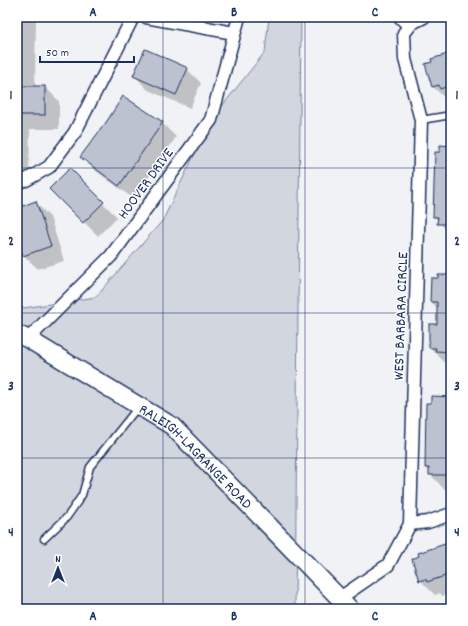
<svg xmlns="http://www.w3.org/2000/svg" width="468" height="626" font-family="Dekko,sans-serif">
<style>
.green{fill:#d2d6df;stroke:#76829e}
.shadow{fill:#0003}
.building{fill:#bcc2d0;stroke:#1b2f5e}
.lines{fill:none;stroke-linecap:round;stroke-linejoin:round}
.lane-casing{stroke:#1b2f5e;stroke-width:9}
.street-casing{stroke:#1b2f5e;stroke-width:15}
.secondary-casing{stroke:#1b2f5e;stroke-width:20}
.lane{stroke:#fff;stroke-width:6}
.street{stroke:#fff;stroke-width:12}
.secondary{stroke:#fff;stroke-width:17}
.grid{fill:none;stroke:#1b2f5e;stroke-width:1;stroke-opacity:0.55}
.labels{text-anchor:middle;stroke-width:3;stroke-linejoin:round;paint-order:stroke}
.street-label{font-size:15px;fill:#1b2f5e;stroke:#fff}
.neatline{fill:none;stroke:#1b2f5e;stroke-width:1.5}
.grid-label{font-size:13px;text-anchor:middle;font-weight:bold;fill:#1b2f5e}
</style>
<rect width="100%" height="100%" fill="#f1f2f5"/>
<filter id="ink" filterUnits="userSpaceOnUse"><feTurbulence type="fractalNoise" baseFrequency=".025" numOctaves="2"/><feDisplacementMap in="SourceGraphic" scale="8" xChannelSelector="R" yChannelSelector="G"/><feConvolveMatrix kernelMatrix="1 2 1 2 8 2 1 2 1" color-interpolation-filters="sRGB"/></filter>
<g filter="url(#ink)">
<path class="green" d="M269 17H301L295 609H17V309L96 297 163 220 211 120 265 52Z"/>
<g class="shadow">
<path d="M17 17H36L35 87H45L59 101V129H30L29 174H17Z"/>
<path d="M451 54V100L448 101 433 87 427 65Z"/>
<path d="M187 69 201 83 190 108 148 90 134 75Z"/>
<path d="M123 97 162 123 176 137 134 199 96 171 82 157Z"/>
<path d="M451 147V236L434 216 441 153Z"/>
<path d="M70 170 117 217 98 236 51 189Z"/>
<path d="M36 203 50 217 64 261 38 269 23 255 17 235V209Z"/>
<path d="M451 276V365L444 362 430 347 438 325V308L431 302Z"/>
<path d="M451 398V489H444L430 474V472L426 467 432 404Z"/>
<path d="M451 543V593L442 596 440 593 435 595 420 580Z"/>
</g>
<g class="building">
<path d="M145 49 188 68 176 95 133 76Z"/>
<path d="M451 53V85L440 89 439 85 432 87 425 64 432 62 431 59Z"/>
<rect x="17" y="86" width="28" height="29"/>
<path d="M123 96 163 122 119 186 80 157 107 121Z"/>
<path d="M440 145 451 146V224H437L438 217H433L435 152H440Z"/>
<path d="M70 168 104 202 83 223 49 189Z"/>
<path d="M36 201 51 246 23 256 17 238V208Z"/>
<path d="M438 275H451V352L435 351 436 348H429V324H437V302H430L431 278H438Z"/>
<path d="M431 396 451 397V475H429V468H425L426 403H431Z"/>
<path d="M451 542V574L427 582 426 579 419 581 412 559 419 556 418 553Z"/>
</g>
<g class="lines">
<g class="lane-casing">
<g id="lane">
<path d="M421 120 451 115"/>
<path d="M44 539 67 517 74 507 82 495 90 467 138 407"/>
</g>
</g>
<g class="street-casing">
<g id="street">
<path d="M146 17 234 33"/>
<path d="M400 17 409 26"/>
<path d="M17 182 26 180 49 167 75 132 133 17"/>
<path d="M28 339 111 256 211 120 239 17"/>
<path d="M410 524 428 522 451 514"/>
<path d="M340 598 388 565 410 524 421 120 405 59 404 33 412 23 424 17"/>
</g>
</g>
<g class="secondary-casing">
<g id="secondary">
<path id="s1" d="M17 334 28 339 172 426 350 609"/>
</g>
</g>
<use href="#lane" class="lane"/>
<use href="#street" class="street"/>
<use href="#secondary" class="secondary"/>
</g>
</g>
<path class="grid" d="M163 17V609M305 17V609M17 168H451M17 313H451M17 458H451"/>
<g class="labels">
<g class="street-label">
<text transform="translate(145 183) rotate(-54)" y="5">HOOVER DRIVE</text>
<text transform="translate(400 316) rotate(-88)" y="5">WEST BARBARA CIRCLE</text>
<text dy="5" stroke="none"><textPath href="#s1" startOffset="218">RALEIGH-LAGRANGE ROAD</textPath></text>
</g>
</g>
<rect width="468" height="626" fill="none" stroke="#fff" stroke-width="44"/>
<g transform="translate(58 568)" stroke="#ffffff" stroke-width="3" paint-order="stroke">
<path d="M0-3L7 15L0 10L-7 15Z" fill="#1b2f5e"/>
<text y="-6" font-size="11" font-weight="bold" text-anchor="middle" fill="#1b2f5e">N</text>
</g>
<path d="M40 56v6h94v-6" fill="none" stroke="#1b2f5e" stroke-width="2"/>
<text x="46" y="56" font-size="12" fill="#1b2f5e" stroke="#ffffff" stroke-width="3" paint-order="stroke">50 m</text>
<rect x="22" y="22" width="424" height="582" class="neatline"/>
<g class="grid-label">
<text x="93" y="16">A</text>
<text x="234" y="16">B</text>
<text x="375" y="16">C</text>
<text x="11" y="99">1</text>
<text x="457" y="99">1</text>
<text x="11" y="245">2</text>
<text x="457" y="245">2</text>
<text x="11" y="390">3</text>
<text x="457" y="390">3</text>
<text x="11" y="536">4</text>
<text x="457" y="536">4</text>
<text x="93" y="620">A</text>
<text x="234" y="620">B</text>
<text x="375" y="620">C</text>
</g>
</svg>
